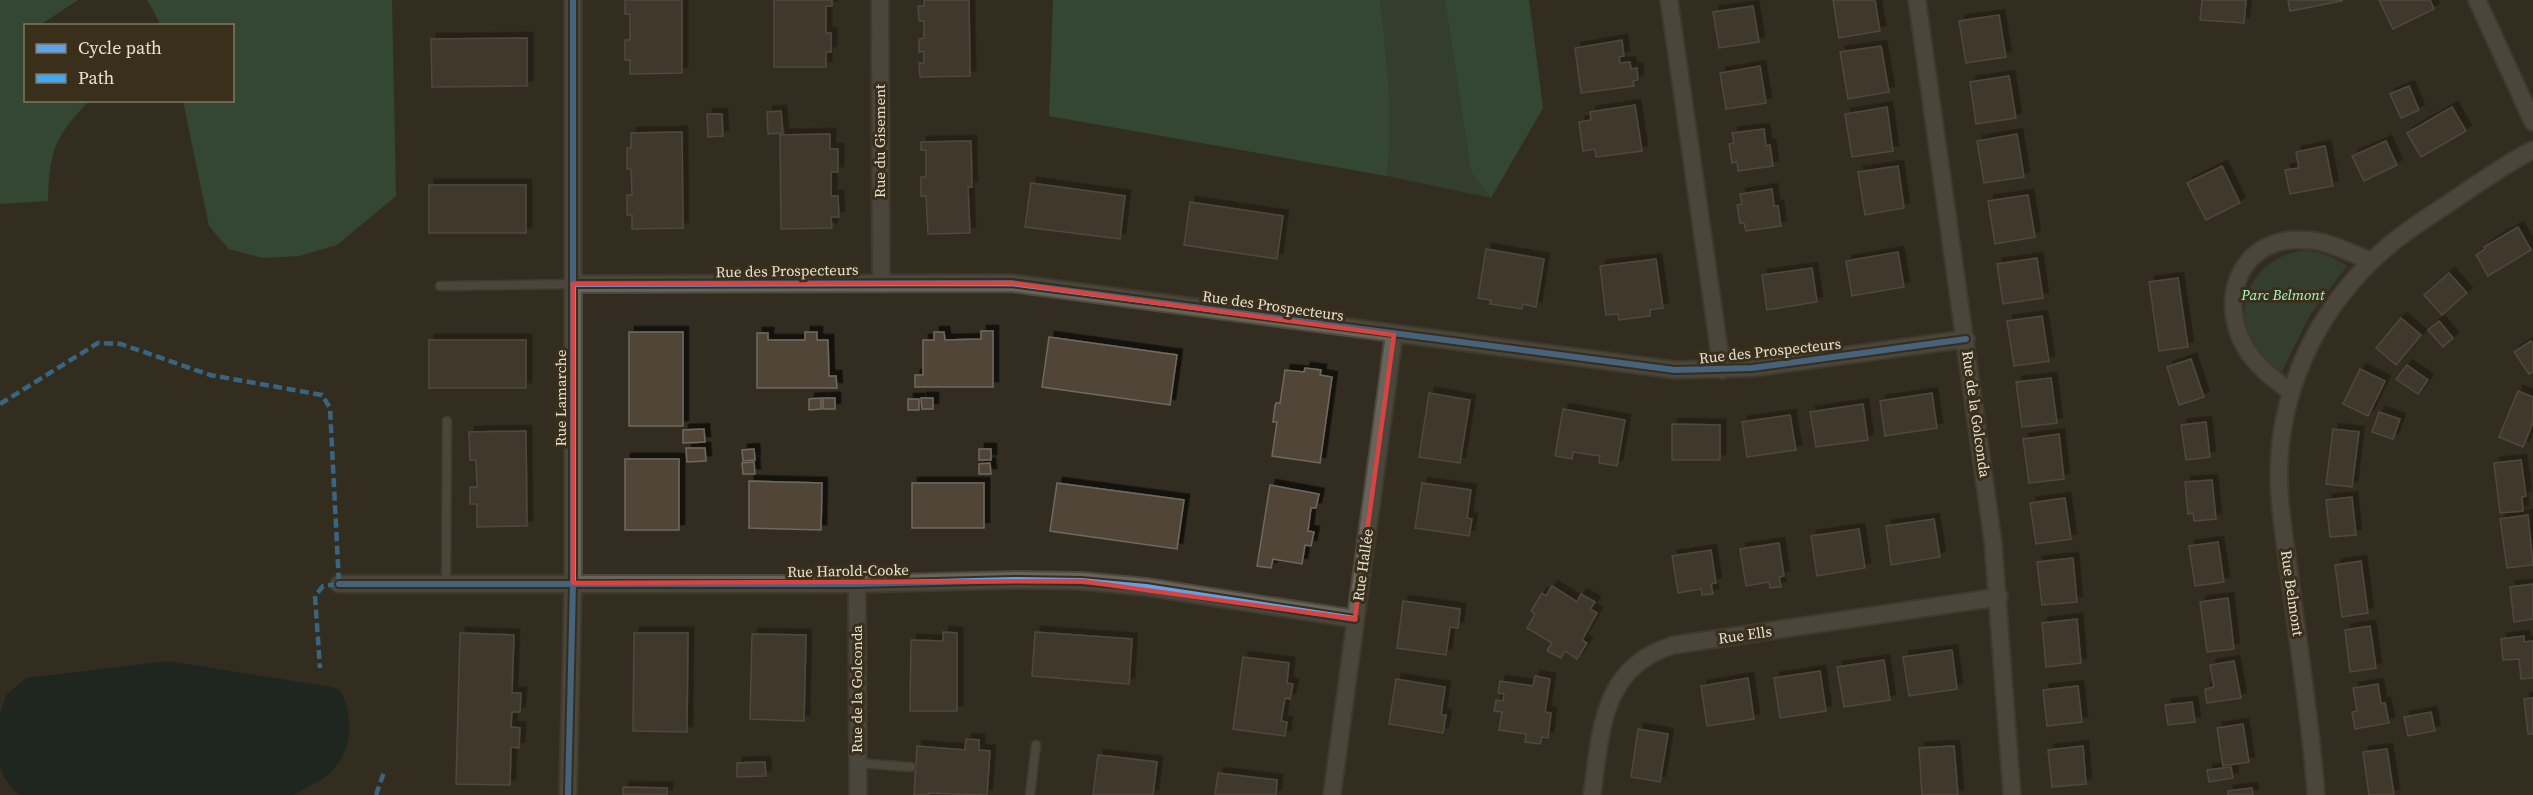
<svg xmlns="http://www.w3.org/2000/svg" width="2533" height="795" font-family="'Source Serif 4',serif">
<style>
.green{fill:#33523e}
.forest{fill:#366649}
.water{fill:#071e20}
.building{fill:#514439;stroke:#706961;stroke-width:1.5;filter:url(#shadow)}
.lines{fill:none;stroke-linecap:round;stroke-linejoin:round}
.lane-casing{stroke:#4f4a40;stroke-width:11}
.street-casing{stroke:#4f4a40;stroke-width:20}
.lane{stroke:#69645b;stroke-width:8}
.street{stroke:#69645b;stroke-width:16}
.quiet{stroke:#3fa9f5;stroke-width:4.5;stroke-dasharray:9 4.5;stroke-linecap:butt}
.cycleway-casing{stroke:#3a2f1a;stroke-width:10}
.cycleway{stroke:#60a3ed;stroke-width:6}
.marked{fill:none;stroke:#d94442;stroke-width:4.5;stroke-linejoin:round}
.labels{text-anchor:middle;stroke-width:6;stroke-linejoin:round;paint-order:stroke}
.street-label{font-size:15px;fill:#e8e2d5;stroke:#3a2f1a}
.park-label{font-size:15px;font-style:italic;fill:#a4fac6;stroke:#3a2f1a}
</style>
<defs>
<filter id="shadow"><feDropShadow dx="5.5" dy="-5.5" stdDeviation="0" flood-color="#0009"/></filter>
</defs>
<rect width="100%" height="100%" fill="#332d21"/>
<g class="green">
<path d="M1380 0H1445L1471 172 1491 198 1387 176C1393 117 1387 58 1380 0Z"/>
<path d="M2304 250C2321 252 2333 256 2347 266L2310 315 2282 371C2223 338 2236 261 2304 250Z"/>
</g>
<g class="forest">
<path d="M0 0H78L40 25 26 26V100L89 101C55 136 49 151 48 201L0 204Z"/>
<path d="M147 0H392L396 196 337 245 299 256 262 258 229 249 209 226 183 101 232 100V26L161 25Z"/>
<path d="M1053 0H1380C1387 58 1393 117 1387 176L1049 116Z"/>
<path d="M1445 0H1529L1543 108 1491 198 1471 172Z"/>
</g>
<path class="water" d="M168 661 332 687 340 690C355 718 353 750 330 773 321 782 305 788 293 795H21L14 791 4 777 0 765V714L6 695 26 678Z"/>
<g class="building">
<path d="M625 0H682V73L630 74V60H625V40H630V14H625Z"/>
<path d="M774 0H832V6H826V33H831V52H826V67H774Z"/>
<path d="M924 0H969L970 76 920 77 919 63H924V51L919 52V39L924 38V21H919L918 6H924Z"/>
<path d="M1833 0H1875L1880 31 1839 38Z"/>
<path d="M2202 0H2246L2244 23 2200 20Z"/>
<path d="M2288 0H2342V1L2290 11Z"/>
<path d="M2379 0H2430L2434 9 2393 29Z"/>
<path d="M1753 6 1759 42 1719 48 1713 12Z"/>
<path d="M1999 15 2006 57 1966 63 1959 21Z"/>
<path d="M527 38V86L432 87 431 39Z"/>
<path d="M1622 40 1624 56 1619 57 1620 63 1630 62 1631 69 1637 68 1638 80 1633 81 1634 86 1581 93 1575 48Z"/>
<path d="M1881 46 1889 92 1848 99 1840 52Z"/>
<path d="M1760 66 1766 103 1726 109 1720 73Z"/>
<path d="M2009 76 2016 118 1976 124 1970 82Z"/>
<path d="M2409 86 2419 110 2401 118 2390 94Z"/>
<path d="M1635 105 1642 151 1596 157 1595 149 1583 151 1579 122 1591 120 1590 112Z"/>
<path d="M1887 107 1893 151 1852 157 1845 114Z"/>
<path d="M2452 107 2466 131 2421 157 2407 133Z"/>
<path d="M781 111 783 133 768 134 767 112Z"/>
<path d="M707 114H722L723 136 708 137Z"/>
<path d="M1764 129 1766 146 1770 145 1773 166 1738 171 1737 162 1732 163 1729 144 1734 143 1732 133Z"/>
<path d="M682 132 683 228 632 229V215H627V195H632L631 169H627V148H631V133Z"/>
<path d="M830 134V149H838V172H831V196H838L839 217H831L832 228 781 229 780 135Z"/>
<path d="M2017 134 2024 177 1984 183 1977 141Z"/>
<path d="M971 141 972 187H968L970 233 928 234 926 196H921V177H926V150H921V142Z"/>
<path d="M2386 141 2397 165 2364 181 2352 156Z"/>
<path d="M2325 146 2333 186 2290 194 2285 170 2299 168 2296 152Z"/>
<path d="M1898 166 1904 208 1865 215 1858 172Z"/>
<path d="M2222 166 2240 203 2206 220 2187 183Z"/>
<path d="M1031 183 1125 196 1120 239 1025 227Z"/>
<rect x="429" y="185" width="97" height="48"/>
<path d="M1772 189 1774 206H1778L1781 226 1746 231 1744 223H1740L1737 205 1742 204 1740 194Z"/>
<path d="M2028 195 2035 237 1995 244 1988 201Z"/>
<path d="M1190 202 1283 216 1277 259 1184 245Z"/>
<path d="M2518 227 2531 250 2488 276 2476 255 2485 249 2484 247Z"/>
<path d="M1486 249 1544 259 1536 307 1523 304 1522 309 1490 304 1491 300 1478 298Z"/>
<path d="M1898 252 1904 287 1852 296 1846 261Z"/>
<path d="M2037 258 2043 298 2003 304 1997 264Z"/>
<path d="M1656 259 1663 308 1650 310V316L1619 320 1618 314 1606 315 1600 266Z"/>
<path d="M1812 268 1817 302 1767 310 1762 275Z"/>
<path d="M2449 273 2467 293 2442 315 2424 295Z"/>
<path d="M2178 278 2188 347 2159 351 2149 282Z"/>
<path d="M2042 316 2049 361 2014 366 2007 321Z"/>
<path d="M2401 318 2421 335 2396 365 2376 348Z"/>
<path d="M2439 321 2453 338 2443 347 2428 330Z"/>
<path d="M981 331H993V387H915V375H923V340H934V332H944L945 340 981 339Z"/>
<rect x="629" y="332" width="54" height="94"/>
<path d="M805 332H817V340H828L829 376H836L837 388H757V333H768V340H805Z"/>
<path d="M1049 337 1177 355 1170 405 1042 387Z"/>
<rect x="429" y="340" width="97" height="48"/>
<path d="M2531 341 2533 345V372L2529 374 2514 352Z"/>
<path d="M2191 359 2204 397 2179 405 2167 367Z"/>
<path d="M2407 365 2428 380 2418 394 2396 379Z"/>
<path d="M1305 368 1321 370 1320 375 1332 377 1320 463 1272 456 1277 422H1273L1275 406 1276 403H1280L1285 370 1304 372Z"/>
<path d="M2360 369 2385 381 2368 416 2343 404Z"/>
<path d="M2051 378 2057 423 2022 427 2016 382Z"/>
<path d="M2518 391 2533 397V422L2523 447 2499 437Z"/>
<path d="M1429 393 1470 400 1460 463 1419 457Z"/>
<path d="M1932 393 1937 428 1885 436 1880 401Z"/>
<path d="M821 398V409L809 410V399Z"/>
<rect x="823" y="398" width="12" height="11"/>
<path d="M921 398H933V409H922Z"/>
<rect x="908" y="399" width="11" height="11"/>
<path d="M1863 404 1868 440 1816 447 1810 412Z"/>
<path d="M1563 409 1625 420 1617 466 1599 463 1600 456 1573 452 1572 459 1555 456Z"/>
<path d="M2379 412 2400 419 2393 439 2372 432Z"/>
<path d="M1790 415 1796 450 1747 457 1742 422Z"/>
<path d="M2206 422 2210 457 2186 460 2181 425Z"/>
<path d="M1672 424 1720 425V460H1672Z"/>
<path d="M704 429 705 442 683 443V430Z"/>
<path d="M2333 429 2359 432 2352 487 2326 484Z"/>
<path d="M526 431 527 526 477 527V504H470V487H477L476 460H470L469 432Z"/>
<path d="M2059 434 2064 479 2029 483 2023 439Z"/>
<path d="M686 448H705L706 461 687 462Z"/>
<path d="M754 449 755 460 743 461 742 450Z"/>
<rect x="979" y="449" width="12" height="11"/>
<rect x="625" y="459" width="54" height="71"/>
<path d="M2521 460 2526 496 2522 497 2523 511 2500 513 2494 463Z"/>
<path d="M754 462 755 474H743L742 463Z"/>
<path d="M990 463 991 474H979V464Z"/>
<path d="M2212 480 2216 519 2194 521 2193 513 2188 514 2185 482Z"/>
<path d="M749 481 822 483 821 530 749 528Z"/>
<rect x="912" y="483" width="72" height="45"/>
<path d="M1057 483 1184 500 1177 549 1050 531Z"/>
<path d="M1422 483 1471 490 1467 518 1472 519 1469 536 1415 528Z"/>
<path d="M1270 485 1319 494 1316 508H1311L1308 531 1314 532 1311 546 1305 545 1302 564 1273 559 1271 568 1257 566Z"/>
<path d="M2352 497 2356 535 2330 537 2326 500Z"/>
<path d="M2065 498 2071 539 2036 544 2030 503Z"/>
<path d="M2528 515 2533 565 2507 568 2500 519Z"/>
<path d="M1934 519 1940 557 1891 565 1886 526Z"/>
<path d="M1859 529 1865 568 1817 576 1811 536Z"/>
<path d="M2218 542 2224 582 2195 586 2189 546Z"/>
<path d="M1779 543 1784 576 1779 577 1781 587 1770 588 1769 582 1746 586 1740 549Z"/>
<path d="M1711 550 1716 583 1711 584 1713 594 1702 595 1701 589 1678 593 1672 556Z"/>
<path d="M2073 558 2077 602 2042 605 2037 562Z"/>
<path d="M2361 561 2368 613 2342 617 2335 565Z"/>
<path d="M2533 584V619L2514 622 2510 587Z"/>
<path d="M1552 586 1577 602 1581 594 1595 602 1590 609 1597 613 1582 640 1587 643 1577 659 1565 651 1561 658 1547 651 1552 643 1527 628 1535 614 1531 611 1542 593 1546 596Z"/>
<path d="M2228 598 2234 649 2207 652 2200 602Z"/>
<path d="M1403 601 1460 609 1458 628 1450 627 1446 655 1397 648Z"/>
<path d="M2077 619 2081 663 2046 667 2042 623Z"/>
<path d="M2370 626 2376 668 2350 672 2345 630Z"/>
<path d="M943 632 957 633V711H910L911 640 943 641Z"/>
<path d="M1035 632 1132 639 1129 684 1032 676Z"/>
<path d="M460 633 514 635 512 693H521L520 712H512L511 727 520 728 519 748 511 747 510 785 456 784Z"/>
<path d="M634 633H688L687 732 633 731Z"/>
<path d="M752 634 806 635 804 721 750 719Z"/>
<path d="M2524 636V642L2533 641V678L2521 679 2519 659 2503 660 2501 639Z"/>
<path d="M1952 650 1957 689 1909 696 1903 657Z"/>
<path d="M1243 657 1289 663 1287 683 1293 684 1290 699 1285 698 1281 721 1287 722 1285 736 1233 729Z"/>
<path d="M1884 660 1890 700 1844 707 1837 667Z"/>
<path d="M2234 661 2241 698 2207 703 2205 689 2214 687 2210 665Z"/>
<path d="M1820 671 1826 711 1780 718 1774 678Z"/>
<path d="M1535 676 1550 679 1545 712 1551 713 1548 738 1542 737 1540 744 1525 742 1526 734 1499 730 1502 712 1494 711 1496 700 1503 701 1504 694 1498 693 1500 681 1533 686Z"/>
<path d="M1748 678 1754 719 1707 726 1701 686Z"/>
<path d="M1396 679 1445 687 1441 715H1446L1443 733 1389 724Z"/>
<path d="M2378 684 2381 704 2385 703 2389 723 2355 729 2352 712 2357 711 2353 688Z"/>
<path d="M2078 686 2082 722 2047 726 2043 690Z"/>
<path d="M2533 698V734H2528L2524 699Z"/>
<path d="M2192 702 2195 722 2168 725 2165 705Z"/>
<path d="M2431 712 2435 731 2408 736 2404 717Z"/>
<path d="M2243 724 2249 762 2223 766 2217 728Z"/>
<path d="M1638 729 1668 734 1660 782 1631 777Z"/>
<path d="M966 739 979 740V750L990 751 987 795 929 793V795H914L917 746 965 750Z"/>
<path d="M1954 746 1958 795H1922L1919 748Z"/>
<path d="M2083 746 2086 784 2052 787 2048 750Z"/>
<path d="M2387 749 2394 795H2369L2363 752Z"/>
<path d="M1098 755 1157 762 1153 795H1093Z"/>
<path d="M765 762 766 776 737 777V763Z"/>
<path d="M2231 767 2233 778 2209 782 2207 770Z"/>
<path d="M1218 773 1277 780 1276 795H1215Z"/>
<path d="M623 787 667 788V795H623Z"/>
<path d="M2252 788 2253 795H2228V791Z"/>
</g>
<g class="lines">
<g class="lane-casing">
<g id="lane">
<path d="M440 286 573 284"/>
<path d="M446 584 447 421"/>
<path d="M857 763 911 767"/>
<path d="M1030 795 1036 745"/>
</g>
</g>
<g class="street-casing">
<g id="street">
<path d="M880 0 881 282"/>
<path d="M1669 0 1722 370"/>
<path d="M1917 0 1993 542 2012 795"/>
<path d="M2477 0 2533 122"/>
<path d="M573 284 1011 283 1675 370 1752 368 1966 339"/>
<path d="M2291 392C2274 379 2256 366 2245 347 2216 296 2243 235 2306 240 2329 241 2350 253 2371 261"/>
<path d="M339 584H857L1015 580 1081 581 1146 587 1355 619"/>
<path d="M857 584 858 795"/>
<path d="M568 795 573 583V0"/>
<path d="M1332 795 1394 335"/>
<path d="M1592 795C1601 732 1601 666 1674 645L1999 597"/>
<path d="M2316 795C2311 723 2299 651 2290 579 2285 541 2278 503 2279 466 2282 381 2322 303 2386 248 2406 230 2430 216 2452 201 2479 183 2505 164 2533 150"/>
</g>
</g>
<use href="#lane" class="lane"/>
<use href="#street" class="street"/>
<g class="quiet">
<path d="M0 404 98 343 121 344 210 375 322 395 330 408 339 584 323 586 315 596 320 668"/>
<path d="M376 795 384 772"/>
</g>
<g class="cycleway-casing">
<g id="cycleway">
<path d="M573 284 1011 283 1675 370 1752 368 1966 339"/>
<path d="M339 584H857L1015 580 1081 581 1146 587 1355 619"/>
<path d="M568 795 573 583V0"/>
</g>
</g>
<use href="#cycleway" class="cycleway"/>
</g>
<path d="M0 0H2533V795H0ZM1011 283 1394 335 1355 619 1081 581 573 583V284Z" fill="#332d21" fill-opacity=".55" fill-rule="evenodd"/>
<path class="marked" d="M1011 283 1394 335 1355 619 1081 581 573 583V284Z"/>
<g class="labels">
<g class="street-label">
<text transform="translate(880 141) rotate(-90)" y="5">Rue du Gisement</text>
<text transform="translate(787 271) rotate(-1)" y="5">Rue des Prospecteurs</text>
<text transform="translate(1273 306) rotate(8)" y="5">Rue des Prospecteurs</text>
<text transform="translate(1770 351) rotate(-6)" y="5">Rue des Prospecteurs</text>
<text transform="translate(561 398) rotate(-90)" y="5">Rue Lamarche</text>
<text transform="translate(1976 414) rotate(82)" y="5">Rue de la Golconda</text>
<text transform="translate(1363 565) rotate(-82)" y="5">Rue Hallée</text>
<text transform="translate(848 571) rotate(-1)" y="5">Rue Harold-Cooke</text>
<text transform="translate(2292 593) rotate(82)" y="5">Rue Belmont</text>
<text transform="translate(1745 635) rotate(-8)" y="5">Rue Ells</text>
<text transform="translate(857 689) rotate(-90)" y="5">Rue de la Golconda</text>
</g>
<g class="park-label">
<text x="2283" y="300">Parc Belmont</text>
</g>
</g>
<rect x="24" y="24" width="210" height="78" fill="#3a2f1a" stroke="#807765" stroke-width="1.5"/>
<rect x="36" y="44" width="30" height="9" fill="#60a3ed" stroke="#807765" stroke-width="1.5"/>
<text x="78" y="54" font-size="18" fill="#e8e2d5">Cycle path</text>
<rect x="36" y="74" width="30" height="9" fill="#3fa9f5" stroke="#807765" stroke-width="1.5"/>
<text x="78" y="84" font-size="18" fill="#e8e2d5">Path</text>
</svg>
